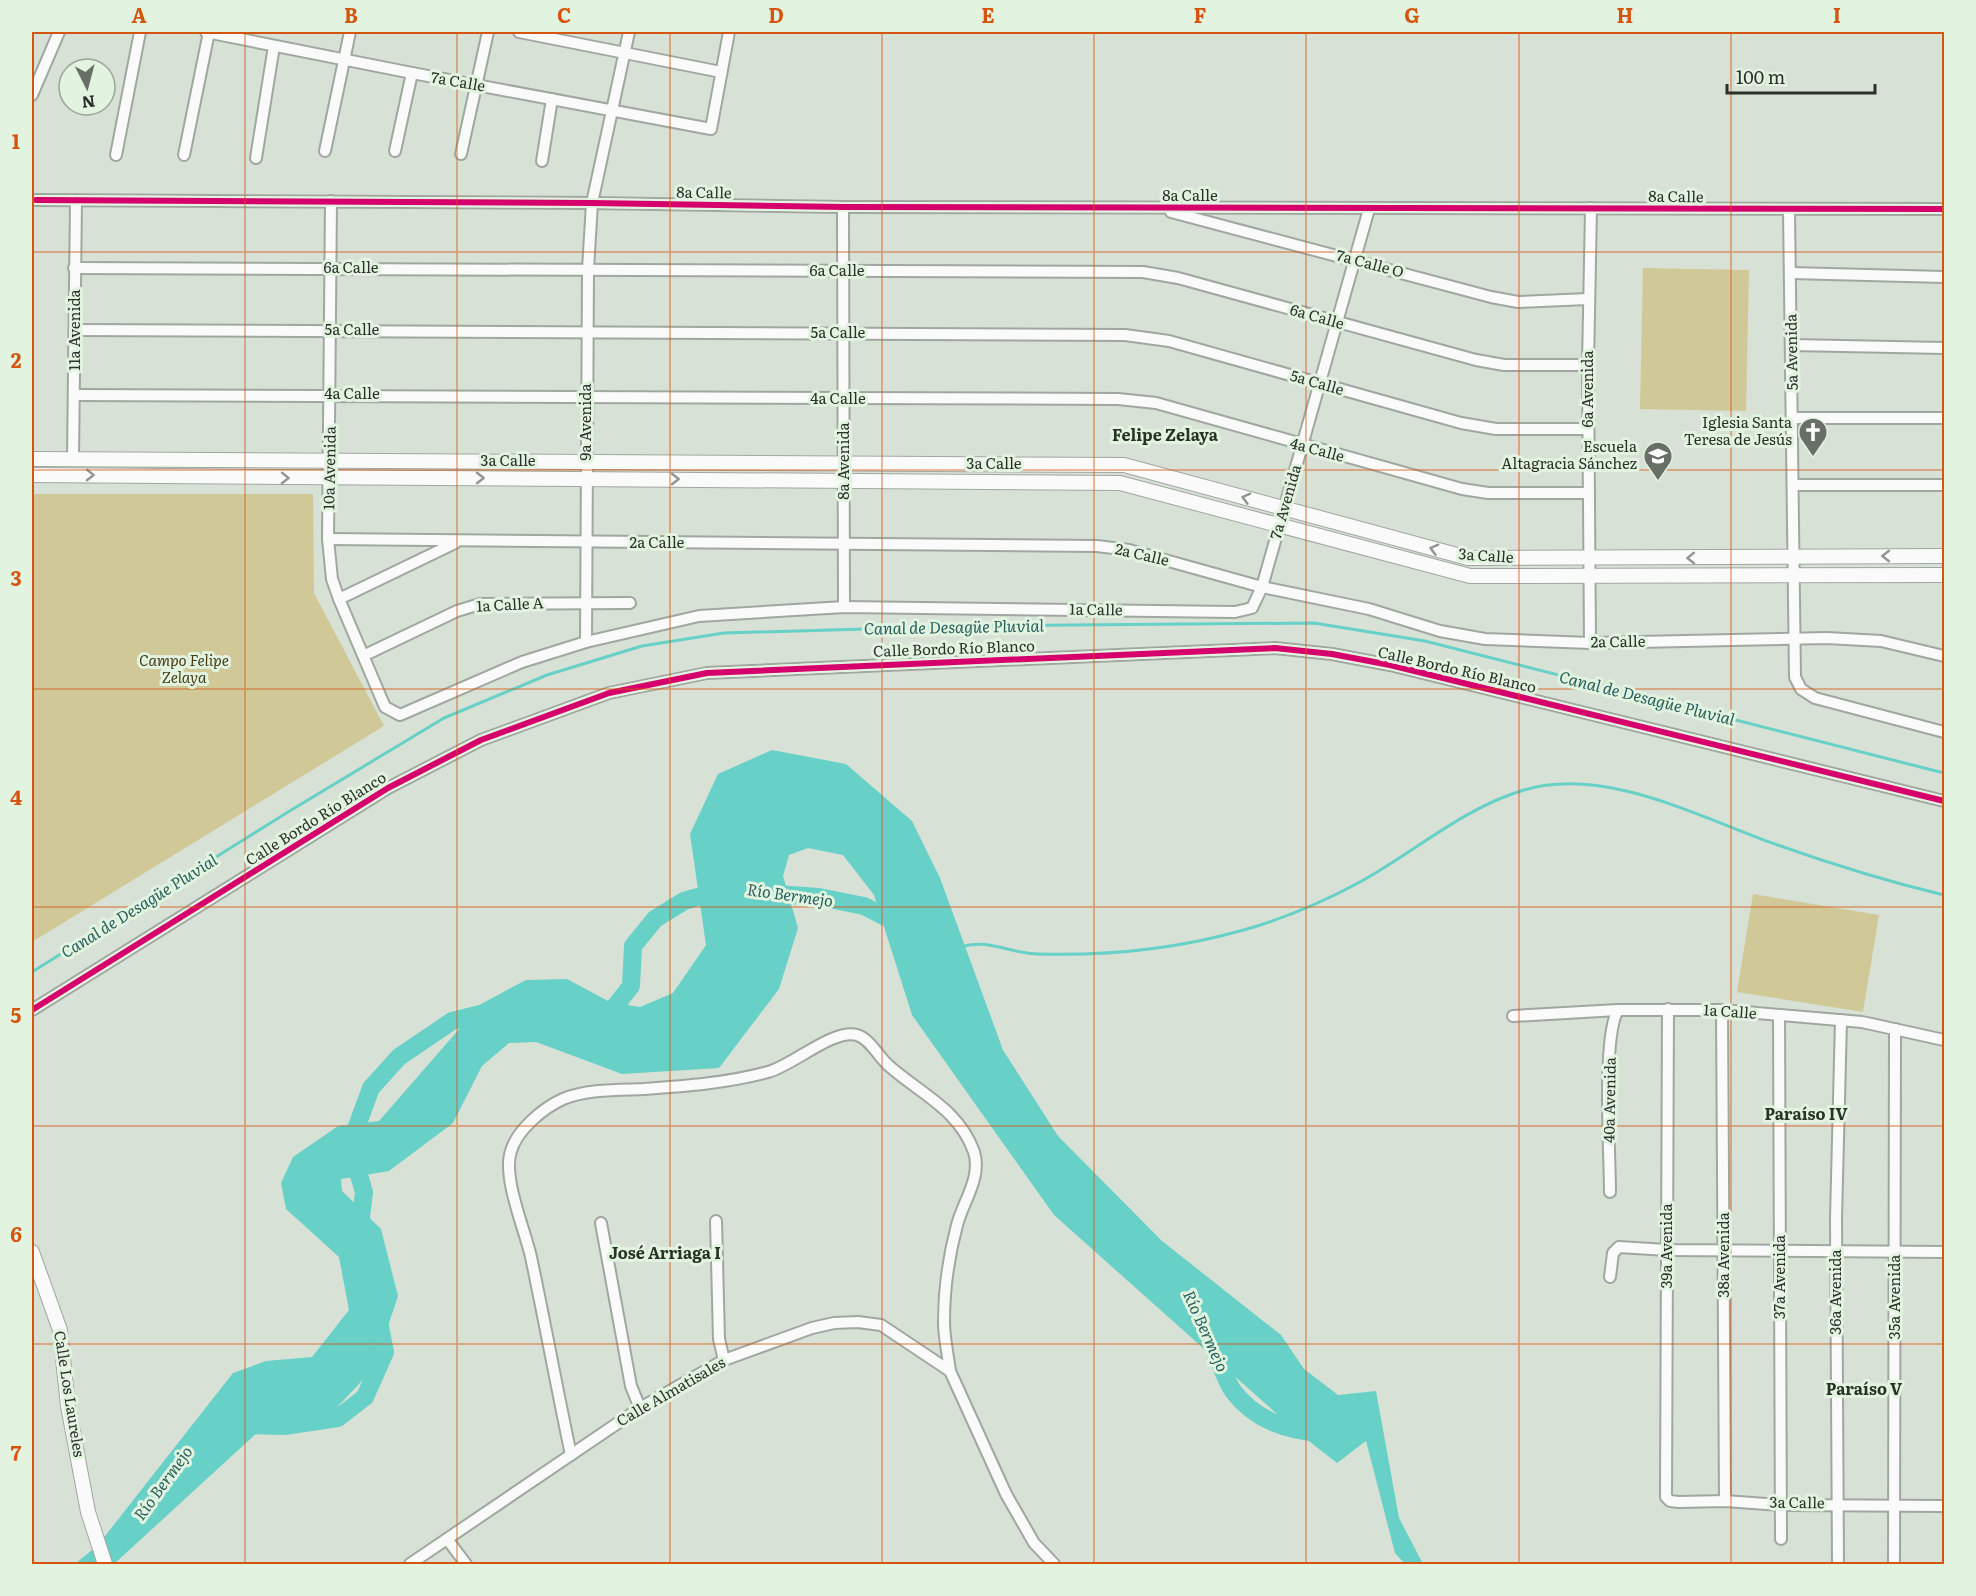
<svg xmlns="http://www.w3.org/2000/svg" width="1976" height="1596" font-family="Literata,serif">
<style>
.green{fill:#d1c898}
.water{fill:#67d0c7}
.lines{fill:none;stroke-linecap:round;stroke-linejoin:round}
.stream{stroke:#67d0c7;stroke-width:3}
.river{stroke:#67d0c7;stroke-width:18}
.minor-casing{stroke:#a0a7a0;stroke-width:14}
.tertiary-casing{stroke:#a0a7a0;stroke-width:16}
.minor{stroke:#f9faf9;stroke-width:10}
.tertiary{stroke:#f9faf9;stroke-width:14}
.cycleway-casing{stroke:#e2f3e0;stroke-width:10}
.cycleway{stroke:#d6006c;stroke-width:6}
.oneway{stroke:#929692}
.grid{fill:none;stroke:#d5550f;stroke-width:1.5;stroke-opacity:0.55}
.labels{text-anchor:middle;stroke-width:6;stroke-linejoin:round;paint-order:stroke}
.street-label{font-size:15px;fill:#2b312a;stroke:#e2f3e0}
.poi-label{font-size:15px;fill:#2b312a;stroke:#e2f3e0;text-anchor:end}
.park-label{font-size:15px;font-style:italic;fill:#483c14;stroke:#e2f3e0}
.neighbourhood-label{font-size:16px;font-weight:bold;fill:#263325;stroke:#e2f3e0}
.water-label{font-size:16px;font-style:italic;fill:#275f5c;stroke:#e2f3e0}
.neatline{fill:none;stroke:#d5550f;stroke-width:2}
.grid-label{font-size:20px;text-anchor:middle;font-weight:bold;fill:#d5550f}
</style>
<rect width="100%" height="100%" fill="#d8e1d6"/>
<g class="green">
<path d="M1643 268 1749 270 1746 411 1640 409Z"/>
<path d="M32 494H313L314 593 384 726 32 942Z"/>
<path d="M1753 894 1879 915 1863 1012 1737 992Z"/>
</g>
<path class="water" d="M772 750 846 764 912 821 940 878 1003 1050 1058 1136 1162 1241 1281 1335 1304 1369 1338 1395 1376 1391 1399 1518 1423 1564H1405L1395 1553 1366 1441 1337 1463 1296 1431 1054 1215 912 1015 874 895 843 855 808 848 789 855 783 876 798 928 779 989 719 1068 622 1074 536 1042 509 1043 482 1066 453 1123 389 1171 341 1179 342 1191 381 1229 398 1296 374 1368 327 1418 270 1421 114 1564H75L98 1545 233 1373 266 1361 312 1357 349 1310 339 1257 286 1209 281 1183 293 1157 338 1126 379 1121 481 1004 526 980 567 979 610 1002 640 1007 673 993 706 945 690 834 718 774Z"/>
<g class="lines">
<g class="stream">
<path d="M961 947C988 938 1011 954 1038 954 1105 956 1175 949 1240 931 1280 920 1323 902 1360 882 1415 852 1463 808 1524 790 1605 766 1699 817 1775 844 1831 864 1886 881 1944 895"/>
<path d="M32 972 288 812 444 718 547 675 642 646 724 633 971 626 1314 623 1425 641 1944 773"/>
</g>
<g class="river">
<path d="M763 893 819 897 864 906 901 925"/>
<path d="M598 1018 613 1009 631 986 633 946 655 919 684 901 722 890"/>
<path d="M359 1233 364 1192 350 1145 371 1088 399 1057 452 1021 496 1010"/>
<path d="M1212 1344C1219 1358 1224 1378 1233 1391 1255 1420 1286 1430 1320 1433"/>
<path d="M242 1425 284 1426 338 1418 365 1397 385 1352 378 1317"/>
</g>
<g class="minor-casing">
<g id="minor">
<path d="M206 32 412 73 711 129 729 32"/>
<path d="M519 32 721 72"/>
<path d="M32 95 59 32"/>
<path d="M325 151 350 32"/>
<path d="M395 151 412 73"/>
<path d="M461 154 488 32"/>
<path d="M116 155 140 32"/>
<path d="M184 155 209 32"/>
<path d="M256 158 274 46"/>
<path d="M542 161 552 99"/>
<path d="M36 200 592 203 843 207 1944 209"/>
<path d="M331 201 328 539 332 579 339 599 385 707 400 715 522 662 586 642 699 616 844 607 1235 612 1252 608 1262 587 1369 209"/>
<path d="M843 207 844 607"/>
<path d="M1789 211 1795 677 1801 689 1815 698 1944 732"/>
<path d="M1171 212 1491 297 1518 302 1588 299"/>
<path d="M74 268 1143 272 1178 278 1476 360 1504 365H1588"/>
<path d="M1791 273 1944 277"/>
<path d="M75 330 1125 335 1169 341 1461 423 1496 429H1588"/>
<path d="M1792 345 1944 348"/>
<path d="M74 395 1118 399 1156 403 1462 489 1488 493H1589"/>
<path d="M1794 418H1944"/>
<path d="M73 459 76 200"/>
<path d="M1794 485H1944"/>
<path d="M328 539 1097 546 1129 550 1262 587 1369 609 1440 631 1485 639 1590 643 1827 638 1881 641 1944 656"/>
<path d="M339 599 455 543"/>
<path d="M586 642 588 269 592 203 629 32"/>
<path d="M1590 643 1588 365 1591 208"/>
<path d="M365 655 457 611 480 604 630 603"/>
<path d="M1668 1009 1666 1497 1670 1501 1679 1502 1725 1501 1781 1505 1944 1506"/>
<path d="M32 1010 388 788 481 740 609 693 707 673 1275 648 1332 654 1390 665 1944 801"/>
<path d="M1722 1010 1725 1501"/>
<path d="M1513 1016 1618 1010H1722L1862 1022 1944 1040"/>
<path d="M1779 1016 1781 1539"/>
<path d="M1610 1192C1610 1154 1602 1037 1618 1010"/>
<path d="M716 1221 719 1339 724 1360"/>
<path d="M601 1223 631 1386 640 1408"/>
<path d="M1610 1277 1613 1253 1619 1247 1667 1250 1944 1252"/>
<path d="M571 1455C557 1389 545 1323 531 1257 525 1230 502 1177 511 1151 517 1130 543 1108 563 1099 587 1089 619 1090 644 1089 686 1086 727 1083 768 1072 792 1066 834 1028 857 1035 870 1039 878 1056 888 1065 919 1093 959 1109 974 1152 982 1177 963 1202 957 1225 949 1255 944 1292 944 1322 944 1338 948 1355 950 1371"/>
<path d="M447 1539 466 1564"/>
<path d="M410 1564 640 1408 724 1360 812 1328 834 1323 858 1322 881 1325 950 1371 1006 1494 1034 1543 1054 1564"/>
<path d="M1838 1564 1836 1218 1841 1020"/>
<path d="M1894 1564 1895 1029"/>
</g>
</g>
<g class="tertiary-casing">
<g id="tertiary">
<path d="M32 459 1124 465 1468 558 1944 556"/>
<path d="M32 475 1120 483 1470 576 1944 575"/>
<path d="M32 1252 60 1330 68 1406 88 1512 105 1564"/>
</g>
</g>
<use href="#minor" class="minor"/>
<use href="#tertiary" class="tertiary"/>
<g class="cycleway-casing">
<g id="cycleway">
<path d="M36 200 592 203 843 207 1944 209"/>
<path d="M32 1010 388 788 481 740 609 693 707 673 1275 648 1332 654 1390 665 1944 801"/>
</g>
</g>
<use href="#cycleway" class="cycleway"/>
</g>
<defs><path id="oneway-chevron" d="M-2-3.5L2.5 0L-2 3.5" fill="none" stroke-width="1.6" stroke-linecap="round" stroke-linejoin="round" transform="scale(1.5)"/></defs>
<g class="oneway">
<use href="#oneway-chevron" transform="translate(90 475) rotate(1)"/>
<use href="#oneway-chevron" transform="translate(285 478) rotate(1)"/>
<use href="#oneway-chevron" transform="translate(480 478)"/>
<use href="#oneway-chevron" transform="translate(675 479)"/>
<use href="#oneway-chevron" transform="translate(1246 498) rotate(-165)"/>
<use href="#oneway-chevron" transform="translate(1434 549) rotate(-165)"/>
<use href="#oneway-chevron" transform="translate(1886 556) rotate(180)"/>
<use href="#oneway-chevron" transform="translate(1691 558) rotate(179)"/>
</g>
<path class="grid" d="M245 32V1564M457 32V1564M670 32V1564M882 32V1564M1094 32V1564M1306 32V1564M1519 32V1564M1731 32V1564M32 252H1944M32 470H1944M32 689H1944M32 907H1944M32 1126H1944M32 1344H1944"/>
<defs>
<g id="church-pin" transform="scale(1.5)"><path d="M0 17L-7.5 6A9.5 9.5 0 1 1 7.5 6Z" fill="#686f66" stroke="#e2f3e0"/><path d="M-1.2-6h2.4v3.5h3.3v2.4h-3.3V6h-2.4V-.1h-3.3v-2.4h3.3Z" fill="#fff"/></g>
<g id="school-pin" transform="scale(1.5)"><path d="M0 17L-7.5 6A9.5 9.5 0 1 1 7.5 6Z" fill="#686f66" stroke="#e2f3e0"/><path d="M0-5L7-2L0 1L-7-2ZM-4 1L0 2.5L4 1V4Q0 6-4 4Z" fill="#fff"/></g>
</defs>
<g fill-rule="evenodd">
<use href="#church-pin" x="1813" y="432"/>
<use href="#school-pin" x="1658" y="456"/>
</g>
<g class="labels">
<g class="street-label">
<text transform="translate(458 82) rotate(10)" y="5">7a Calle</text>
<text transform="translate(704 193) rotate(1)" y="5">8a Calle</text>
<text x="1190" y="201">8a Calle</text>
<text transform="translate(1676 197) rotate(1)" y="5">8a Calle</text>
<text transform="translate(1370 264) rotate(15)" y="5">7a Calle O</text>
<text x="351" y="273">6a Calle</text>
<text x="837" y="276">6a Calle</text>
<text transform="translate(1317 317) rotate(16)" y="5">6a Calle</text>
<text transform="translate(75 330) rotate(-90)" y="5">11a Avenida</text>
<text x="352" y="335">5a Calle</text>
<text x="838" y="338">5a Calle</text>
<text transform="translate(1792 352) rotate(-91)" y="5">5a Avenida</text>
<text transform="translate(1317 383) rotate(16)" y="5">5a Calle</text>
<text transform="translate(1588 389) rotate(-90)" y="5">6a Avenida</text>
<text x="352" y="399">4a Calle</text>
<text x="838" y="404">4a Calle</text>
<text transform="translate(586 422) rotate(-90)" y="5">9a Avenida</text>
<text transform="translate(1317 450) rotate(15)" y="5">4a Calle</text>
<text x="508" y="466">3a Calle</text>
<text transform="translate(844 461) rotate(-90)" y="5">8a Avenida</text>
<text x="994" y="469">3a Calle</text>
<text transform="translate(330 468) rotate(-89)" y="5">10a Avenida</text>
<text transform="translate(1286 502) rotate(-74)" y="5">7a Avenida</text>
<text x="657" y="548">2a Calle</text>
<text transform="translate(1142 555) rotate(13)" y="5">2a Calle</text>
<text transform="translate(1486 556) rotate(4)" y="5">3a Calle</text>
<text transform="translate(510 605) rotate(-3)" y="5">1a Calle A</text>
<text transform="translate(1096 610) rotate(1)" y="5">1a Calle</text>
<text transform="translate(1618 642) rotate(-1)" y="5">2a Calle</text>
<text transform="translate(954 649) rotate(-2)" y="5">Calle Bordo Río Blanco</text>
<text transform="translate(1457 670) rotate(13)" y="5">Calle Bordo Río Blanco</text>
<text transform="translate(316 819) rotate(-32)" y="5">Calle Bordo Río Blanco</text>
<text transform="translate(1730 1012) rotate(4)" y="5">1a Calle</text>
<text transform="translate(1610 1100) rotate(-89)" y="5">40a Avenida</text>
<text transform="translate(1667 1246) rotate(-90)" y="5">39a Avenida</text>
<text transform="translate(1724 1255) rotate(-90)" y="5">38a Avenida</text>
<text transform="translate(1780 1277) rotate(-90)" y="5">37a Avenida</text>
<text transform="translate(1836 1292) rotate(-90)" y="5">36a Avenida</text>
<text transform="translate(1895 1297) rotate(-90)" y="5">35a Avenida</text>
<text transform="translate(671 1392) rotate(-30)" y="5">Calle Almatisales</text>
<text transform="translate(69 1394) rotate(81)" y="5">Calle Los Laureles</text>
<text transform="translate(1797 1503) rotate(1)" y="5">3a Calle</text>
</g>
<g class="poi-label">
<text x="1792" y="428">Iglesia Santa<tspan x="1792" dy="17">Teresa de Jesús</tspan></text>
<text x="1637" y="452">Escuela<tspan x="1637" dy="17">Altagracia Sánchez</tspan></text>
</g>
<g class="park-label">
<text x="184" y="666">Campo Felipe<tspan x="184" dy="17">Zelaya</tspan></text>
</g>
<g class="neighbourhood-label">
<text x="1165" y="441">Felipe Zelaya</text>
<text x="1806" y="1120">Paraíso IV</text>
<text x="665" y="1259">José Arriaga I</text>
<text x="1864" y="1395">Paraíso V</text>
</g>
<g class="water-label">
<text transform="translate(954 627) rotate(-1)" y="6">Canal de Desagüe Pluvial</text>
<text transform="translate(1647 698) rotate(14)" y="6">Canal de Desagüe Pluvial</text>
<text transform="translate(790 895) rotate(8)" y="6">Río Bermejo</text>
<text transform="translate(139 906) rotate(-32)" y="6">Canal de Desagüe Pluvial</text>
<text transform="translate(1206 1331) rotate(66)" y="6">Río Bermejo</text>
<text transform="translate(163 1483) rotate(-54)" y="6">Río Bermejo</text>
</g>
</g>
<rect width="1976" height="1596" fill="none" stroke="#e2f3e0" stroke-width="66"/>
<g transform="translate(87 87) rotate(174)"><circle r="28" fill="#e2f3e0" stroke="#99a597" stroke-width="1.5"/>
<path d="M0-4.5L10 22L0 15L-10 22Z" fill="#686f66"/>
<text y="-9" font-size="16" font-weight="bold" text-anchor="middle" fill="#2b312a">N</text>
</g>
<path d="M1727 84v9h148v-9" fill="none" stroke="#2b312a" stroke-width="3"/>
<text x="1736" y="84" font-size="18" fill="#2b312a" stroke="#e2f3e0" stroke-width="4.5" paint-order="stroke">100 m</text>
<rect x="33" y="33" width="1910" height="1530" class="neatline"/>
<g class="grid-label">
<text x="139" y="23">A</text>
<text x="351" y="23">B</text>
<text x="564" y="23">C</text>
<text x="776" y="23">D</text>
<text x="988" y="23">E</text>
<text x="1200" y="23">F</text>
<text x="1412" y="23">G</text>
<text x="1625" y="23">H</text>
<text x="1837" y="23">I</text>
<text x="16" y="149">1</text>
<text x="16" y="368">2</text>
<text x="16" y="586">3</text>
<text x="16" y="805">4</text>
<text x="16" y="1023">5</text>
<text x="16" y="1242">6</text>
<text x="16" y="1461">7</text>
</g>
</svg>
